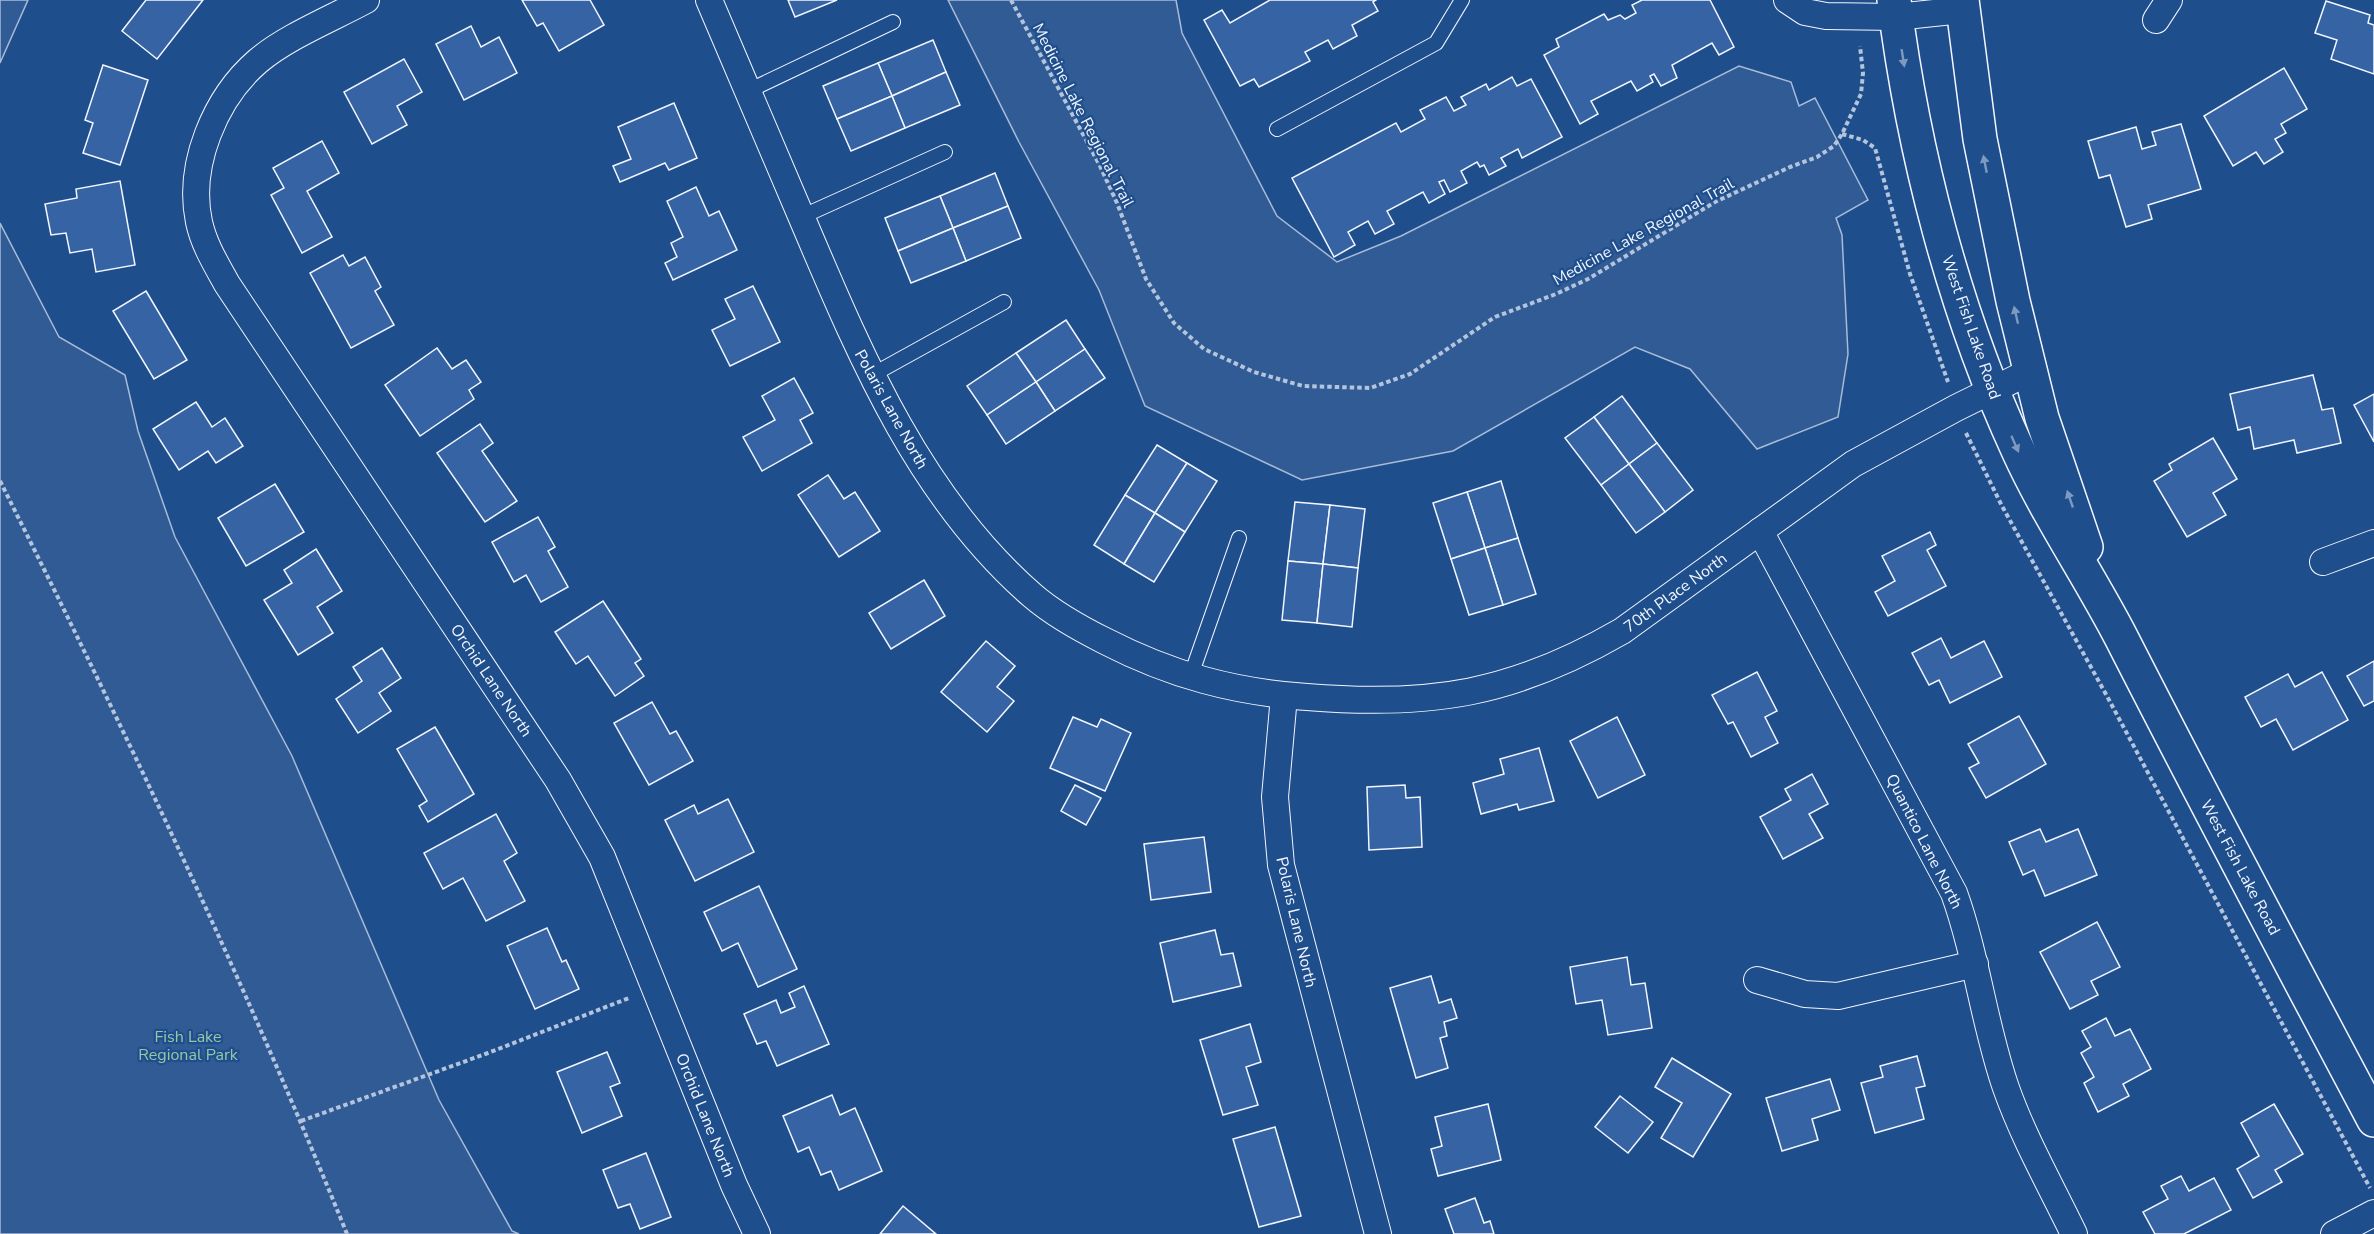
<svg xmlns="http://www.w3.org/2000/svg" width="2374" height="1234" font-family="'Nunito Sans',sans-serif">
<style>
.built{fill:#305b95;stroke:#a8bbd7;stroke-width:1.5}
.building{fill:#3563a3;stroke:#f2f6ff;stroke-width:1.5}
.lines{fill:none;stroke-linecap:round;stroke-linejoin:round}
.lane-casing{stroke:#f2f6ff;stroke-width:16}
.street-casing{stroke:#f2f6ff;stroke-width:28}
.secondary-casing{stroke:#f2f6ff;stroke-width:36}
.path{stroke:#b3c4dc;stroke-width:4;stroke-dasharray:4.5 3;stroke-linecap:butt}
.lane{stroke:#1f4e8c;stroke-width:14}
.street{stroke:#1f4e8c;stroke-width:26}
.secondary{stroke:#1f4e8c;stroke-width:33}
.oneway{fill:#7e9ac0}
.labels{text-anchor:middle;stroke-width:4.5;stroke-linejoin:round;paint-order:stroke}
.street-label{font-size:16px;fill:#f2f6ff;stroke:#1f4e8c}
.park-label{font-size:16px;fill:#97c8a6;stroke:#1f4e8c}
</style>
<rect width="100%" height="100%" fill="#1f4e8c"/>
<g class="built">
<path d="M0 0H28L0 63Z"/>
<path d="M948 0H1176L1182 33 1277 216 1337 262 1401 236 1739 66 1791 82 1799 106 1815 98 1868 200 1836 218 1842 235 1848 354 1838 417 1757 449 1690 369 1635 347 1453 451 1302 480 1145 406 1099 290 1019 142Z"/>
<path d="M0 223 59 337 125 375 138 431 175 537 292 756 439 1100 512 1231 519 1234H0Z"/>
</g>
<g class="building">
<path d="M146 0H203L157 59 122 31Z"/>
<path d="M522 0H590L604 25 559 51 543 23 537 26Z"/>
<path d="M788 0H837L795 17Z"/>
<path d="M1270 0H1376L1373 2 1378 11 1352 25 1357 36 1333 49 1328 40 1305 52 1310 61 1259 87 1254 79 1240 86 1204 20 1222 10 1230 23Z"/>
<path d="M1642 0H1710L1734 47 1719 55 1712 43 1672 65 1677 78 1661 86 1654 74 1650 76 1653 82 1637 91 1631 81 1591 101 1598 114 1580 124 1544 55 1559 47 1556 39 1604 14 1608 20 1620 15 1625 19 1636 13 1632 5Z"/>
<path d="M2326 1 2370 15 2368 23 2374 25V74L2331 59 2337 40 2315 33Z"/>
<path d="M471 26 481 47 499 37 517 73 464 100 436 44Z"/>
<path d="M933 40 946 72 892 96 878 63Z"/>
<path d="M404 59 422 92 397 106 407 125 372 144 344 92Z"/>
<path d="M878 63 892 96 837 119 823 86Z"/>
<path d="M103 65 148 80 120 165 83 153 93 123 85 120Z"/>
<path d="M2284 68 2307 109 2281 124 2286 133 2275 139 2283 152 2264 164 2256 152 2233 166 2204 116Z"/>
<path d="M946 72 960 105 905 128 892 96Z"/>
<path d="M1512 77 1517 86 1531 79 1562 137 1522 158 1518 149 1501 158 1506 166 1489 175 1484 165 1480 167 1477 162 1461 171 1467 183 1450 192 1444 180 1439 182 1445 194 1429 203 1423 192 1387 211 1394 224 1375 234 1368 221 1348 232 1355 245 1334 257 1292 178 1396 123 1401 132 1425 119 1420 110 1446 97 1454 111 1466 105 1461 97 1486 84 1489 90Z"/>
<path d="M892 96 905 128 851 151 837 119Z"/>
<path d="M674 103 697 158 669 170 665 163 620 182 613 166 631 159 618 127Z"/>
<path d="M2181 124 2201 189 2148 205 2152 219 2126 227 2110 175 2099 178 2088 141 2136 127 2142 149 2156 145 2152 132Z"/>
<path d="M322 141 339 173 307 191 332 237 302 253 271 195 284 188 273 168Z"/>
<path d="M995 173 1008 206 953 228 940 196Z"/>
<path d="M120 181 135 265 96 272 92 249 70 253 66 233 51 235 45 204 77 198 76 189Z"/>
<path d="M696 187 709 216 719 211 737 250 673 280 665 263 677 257 671 243 683 237 667 201Z"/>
<path d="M940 196 953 228 898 251 885 218Z"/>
<path d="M1008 206 1021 238 966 261 953 228Z"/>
<path d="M953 228 966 261 911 283 898 251Z"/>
<path d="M343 255 349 266 365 257 381 287 375 291 394 325 351 348 310 273Z"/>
<path d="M753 286 780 342 730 366 712 330 735 319 725 299Z"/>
<path d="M146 291 187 360 154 379 113 311Z"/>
<path d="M1066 320 1085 349 1036 382 1016 353Z"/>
<path d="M437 348 452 369 466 360 481 382 469 390 474 399 420 436 385 385Z"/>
<path d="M1085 349 1105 378 1055 411 1036 382Z"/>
<path d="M1016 353 1036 382 987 415 967 386Z"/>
<path d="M2313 375 2322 410 2333 408 2341 443 2297 453 2294 440 2254 449 2250 427 2238 430 2230 394Z"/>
<path d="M794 378 813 413 800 420 812 443 762 471 743 437 775 420 762 396Z"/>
<path d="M1036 382 1055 411 1006 444 987 415Z"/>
<path d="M2374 394V442L2354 405Z"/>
<path d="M1622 396 1657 443 1629 464 1594 417Z"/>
<path d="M196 402 212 427 225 418 243 446 216 463 208 451 179 470 153 429Z"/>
<path d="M1594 417 1629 464 1601 485 1565 438Z"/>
<path d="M480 424 493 443 482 451 517 501 485 522 437 453Z"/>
<path d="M2213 438 2237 479 2213 493 2226 515 2187 537 2154 481 2172 470 2169 464Z"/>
<path d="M1657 443 1693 490 1665 512 1629 464Z"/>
<path d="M1157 445 1187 463 1155 513 1125 495Z"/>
<path d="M1187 463 1217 481 1185 532 1155 513Z"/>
<path d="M1629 464 1665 512 1636 533 1601 485Z"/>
<path d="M828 475 844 499 855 492 880 531 839 557 798 495Z"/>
<path d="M1501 481 1518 538 1485 548 1467 492Z"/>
<path d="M275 484 304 532 246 566 218 518Z"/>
<path d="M1467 492 1485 548 1451 559 1433 503Z"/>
<path d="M1125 495 1155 513 1124 564 1094 545Z"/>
<path d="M1295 502 1330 505 1323 564 1288 561Z"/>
<path d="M1330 505 1365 509 1358 568 1323 564Z"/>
<path d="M1155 513 1185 532 1154 582 1124 564Z"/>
<path d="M538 517 555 547 548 551 568 587 541 602 526 575 514 582 492 542Z"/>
<path d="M1930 532 1936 545 1927 550 1946 586 1888 616 1875 592 1895 581 1882 556Z"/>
<path d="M1518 538 1536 594 1503 605 1485 548Z"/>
<path d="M1485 548 1503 605 1469 615 1451 559Z"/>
<path d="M316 549 342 591 317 607 333 633 298 655 264 600 292 583 284 570Z"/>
<path d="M1288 561 1323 564 1317 623 1282 620Z"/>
<path d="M1323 564 1358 568 1352 627 1317 623Z"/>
<path d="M924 580 945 616 891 649 869 613Z"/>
<path d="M603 601 641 659 635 663 644 676 615 696 588 656 576 664 555 632Z"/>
<path d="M1941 638 1951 658 1984 641 2002 677 1950 703 1939 680 1929 685 1912 653Z"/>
<path d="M986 641 1015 666 997 687 1014 701 987 732 941 692Z"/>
<path d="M382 648 401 678 379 693 391 711 358 733 336 699 362 681 353 667Z"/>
<path d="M2374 661V701L2364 706 2347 676Z"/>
<path d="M1757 672 1777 711 1765 717 1778 743 1751 757 1733 722 1728 724 1712 695Z"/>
<path d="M2322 672 2348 720 2293 750 2276 719 2261 727 2245 697 2288 674 2295 687Z"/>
<path d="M652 702 670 734 676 731 693 761 649 785 614 723Z"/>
<path d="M2019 716 2046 764 1986 798 1969 768 1979 763 1968 744Z"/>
<path d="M1073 717 1097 727 1101 719 1131 733 1105 791 1050 768Z"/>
<path d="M1617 717 1645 775 1598 798 1570 741Z"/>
<path d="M435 727 474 794 428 822 419 806 427 801 397 749Z"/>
<path d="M1539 748 1554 801 1519 810 1517 804 1481 814 1473 783 1504 774 1500 759Z"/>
<path d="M1812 774 1828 804 1809 814 1823 838 1783 859 1760 817 1791 800 1785 789Z"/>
<path d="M1075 785 1101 798 1086 825 1061 811Z"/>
<path d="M1405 785 1406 798 1420 797 1422 847 1369 850 1367 787Z"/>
<path d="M728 799 754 852 695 881 665 820 694 805 698 814Z"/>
<path d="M496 814 517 853 504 861 525 901 486 921 463 878 443 889 424 853Z"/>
<path d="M2040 829 2046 842 2078 829 2097 875 2045 896 2034 870 2023 875 2009 842Z"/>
<path d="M1204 837 1211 892 1151 900 1144 844Z"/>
<path d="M759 886 797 969 758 987 738 943 722 951 704 912Z"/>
<path d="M2097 922 2120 967 2091 981 2098 995 2070 1009 2040 952Z"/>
<path d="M547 928 562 962 566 960 579 989 535 1009 507 946Z"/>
<path d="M1215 930 1221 955 1233 953 1241 986 1173 1002 1160 943Z"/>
<path d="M1627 957 1631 985 1645 983 1652 1028 1608 1035 1602 1000 1576 1004 1570 967Z"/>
<path d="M1431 976 1439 1003 1451 999 1457 1018 1444 1022 1447 1036 1440 1038 1448 1068 1416 1078 1390 988Z"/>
<path d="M804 986 829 1044 777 1066 766 1041 757 1044 744 1014 776 1000 781 1013 795 1007 789 993Z"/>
<path d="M2106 1018 2115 1036 2130 1029 2151 1069 2123 1084 2129 1096 2098 1112 2084 1083 2094 1077 2081 1053 2091 1047 2082 1031Z"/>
<path d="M1250 1024 1261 1062 1246 1067 1258 1105 1223 1115 1200 1040Z"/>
<path d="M607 1052 620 1083 610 1087 622 1116 582 1133 557 1072Z"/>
<path d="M1917 1056 1925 1086 1916 1088 1924 1119 1875 1133 1861 1083 1883 1077 1880 1066Z"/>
<path d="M1672 1058 1731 1094 1693 1157 1661 1138 1682 1103 1655 1087Z"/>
<path d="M1830 1079 1840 1110 1812 1119 1818 1140 1782 1151 1766 1098Z"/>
<path d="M832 1095 840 1115 855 1108 882 1171 839 1190 831 1171 821 1175 809 1147 798 1152 783 1116Z"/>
<path d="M1620 1096 1653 1122 1628 1153 1595 1127Z"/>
<path d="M1488 1104 1501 1160 1438 1176 1431 1149 1442 1146 1435 1117Z"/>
<path d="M2274 1104 2303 1154 2275 1170 2282 1182 2253 1198 2237 1169 2259 1156 2241 1123Z"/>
<path d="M1275 1127 1301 1216 1259 1227 1233 1139Z"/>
<path d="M646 1153 671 1217 640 1229 630 1204 618 1208 603 1170Z"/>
<path d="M2181 1176 2189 1191 2214 1178 2231 1210 2184 1234H2155L2143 1212 2168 1199 2161 1186Z"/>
<path d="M1475 1198 1484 1223 1490 1221 1494 1234H1454L1445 1209Z"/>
<path d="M903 1206 936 1234H880Z"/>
</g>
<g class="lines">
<g class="lane-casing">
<g id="lane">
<path d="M748 91 893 22"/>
<path d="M1277 129 1436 43 1462 0"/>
<path d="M801 217 945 152"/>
<path d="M872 375 1004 302"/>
<path d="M1190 678 1239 538"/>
</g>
</g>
<g class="street-casing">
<g id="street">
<path d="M366 0C333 18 286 37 258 61 215 98 187 165 199 222 204 245 216 264 227 284L558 780 602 857 734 1185 757 1234"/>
<path d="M709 0C742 77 774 154 807 230 863 362 922 500 1033 596 1054 614 1081 629 1105 641 1171 675 1234 692 1307 697 1431 707 1513 694 1622 631L1853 464 1956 408 2029 372"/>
<path d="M1787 0 1805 12 1826 16 1896 17 1962 10"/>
<path d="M2156 20 2169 0"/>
<path d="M1760 531 1954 893C1977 957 1984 1025 2006 1088 2024 1139 2051 1186 2074 1234"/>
<path d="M2323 562 2374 543"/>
<path d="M1284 696 1275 797 1281 865 1378 1234"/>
<path d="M1757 980 1805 994 1838 996 1975 964"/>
<path d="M2334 1234 2374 1213"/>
</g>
</g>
<g class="secondary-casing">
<g id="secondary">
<path d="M1894 0C1913 152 1954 311 2018 450 2048 516 2089 575 2122 639 2204 800 2289 960 2374 1120"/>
<path d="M1962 0 1980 139 2013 301 2042 418 2086 547"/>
</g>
</g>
<g class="path">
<path d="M1011 0 1100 166 1117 203 1146 279 1174 323 1204 349 1254 372 1303 386 1370 388 1410 374 1495 317 1556 294 1588 279 1715 202 1790 167 1817 157 1834 146 1842 134 1861 94 1863 73 1860 46"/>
<path d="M1842 134 1863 140 1875 148 1910 274 1948 382"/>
<path d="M1966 433 2002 506 2108 698 2370 1188"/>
<path d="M0 481C124 728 243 978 347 1234"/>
<path d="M301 1121 488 1053 629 998"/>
</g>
<use href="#lane" class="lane"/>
<use href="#street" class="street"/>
<use href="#secondary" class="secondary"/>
</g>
<defs><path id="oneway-solid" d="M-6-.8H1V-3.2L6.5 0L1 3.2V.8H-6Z" transform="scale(1.5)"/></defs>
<g class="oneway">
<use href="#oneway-solid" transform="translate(1903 58) rotate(81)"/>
<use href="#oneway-solid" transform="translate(1985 164) rotate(-101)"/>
<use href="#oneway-solid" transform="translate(2016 315) rotate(-103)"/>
<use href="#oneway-solid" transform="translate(2015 444) rotate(66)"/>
<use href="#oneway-solid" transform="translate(2070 499) rotate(-109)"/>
</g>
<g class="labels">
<g class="street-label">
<text transform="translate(1084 115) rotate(63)" y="6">Medicine Lake Regional Trail</text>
<text transform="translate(1643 231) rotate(-29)" y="6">Medicine Lake Regional Trail</text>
<text transform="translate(1972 327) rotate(71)" y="6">West Fish Lake Road</text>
<text transform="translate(892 409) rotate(61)" y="6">Polaris Lane North</text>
<text transform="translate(1675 592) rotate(-36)" y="6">70th Place North</text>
<text transform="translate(492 680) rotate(56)" y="6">Orchid Lane North</text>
<text transform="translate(1925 841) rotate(63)" y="6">Quantico Lane North</text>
<text transform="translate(2241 867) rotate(62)" y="6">West Fish Lake Road</text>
<text transform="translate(1297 922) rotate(77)" y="6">Polaris Lane North</text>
<text transform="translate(706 1115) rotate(68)" y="6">Orchid Lane North</text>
</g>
<g class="park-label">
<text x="188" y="1042">Fish Lake<tspan x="188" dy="18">Regional Park</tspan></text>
</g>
</g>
</svg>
